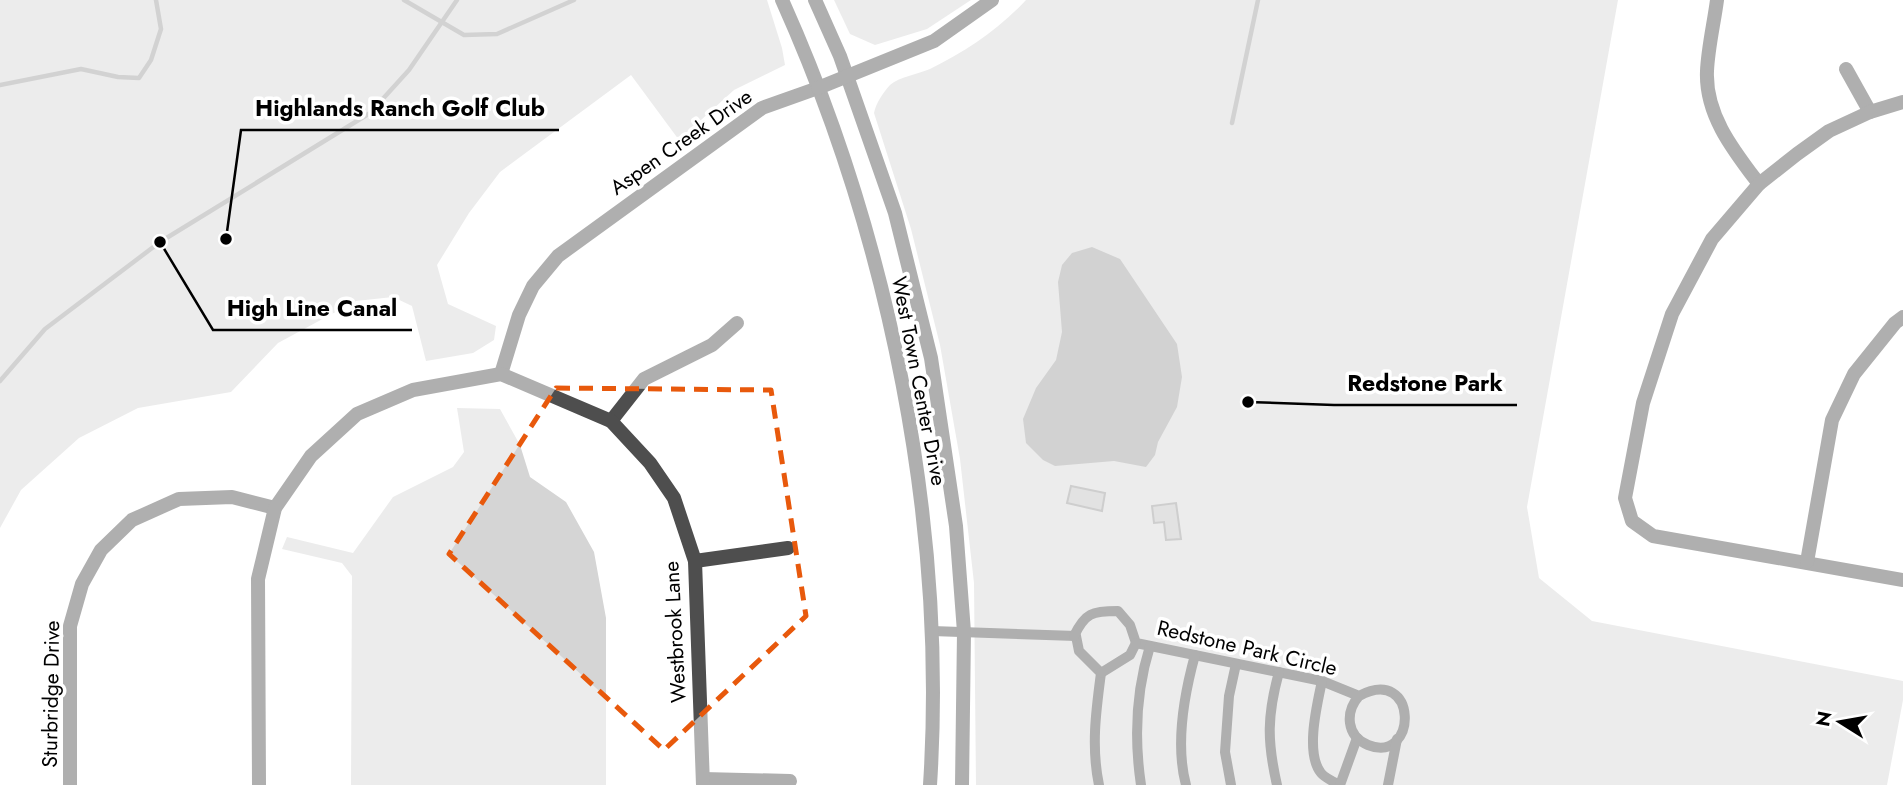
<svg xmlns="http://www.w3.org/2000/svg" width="1903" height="785" font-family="Jost,sans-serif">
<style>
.green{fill:#d5d5d5}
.water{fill:#9c9c9c}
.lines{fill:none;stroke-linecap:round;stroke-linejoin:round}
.stream{stroke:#9c9c9c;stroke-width:4.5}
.building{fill:#bebebe;stroke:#929292;stroke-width:2}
.service{stroke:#4e4e4e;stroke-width:10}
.minor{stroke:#4e4e4e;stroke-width:14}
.tertiary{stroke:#4e4e4e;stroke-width:14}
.marked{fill:none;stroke:#e8590c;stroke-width:5;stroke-dasharray:14 9;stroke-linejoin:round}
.labels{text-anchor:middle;stroke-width:7;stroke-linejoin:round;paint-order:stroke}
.street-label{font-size:21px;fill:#000;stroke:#fff}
.leader{fill:none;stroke:#000;stroke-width:2.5}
.callout-dot{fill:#000;stroke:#fff;stroke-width:2.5}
.callout-label{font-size:23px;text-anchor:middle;font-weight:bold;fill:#000;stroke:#fff;stroke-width:7;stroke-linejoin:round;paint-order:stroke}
</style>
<rect width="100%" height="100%" fill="#fff"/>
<g class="green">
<path d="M0 0H767L782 48 785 65 734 90 679 140 631 75 500 172 469 213 437 265 448 304 496 326 494 340 473 353 426 361 412 306 393 297 356 301 278 343 231 392 138 408 79 438 21 490 0 528Z"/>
<path d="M834 0H971L927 29 875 45 850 34Z"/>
<path d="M1026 0H1618L1527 507 1539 578 1592 621 1903 681V700L1887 785H976L974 583 960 459 940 345 911 229 874 113C876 103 883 93 890 85 899 77 918 74 930 69 966 51 998 30 1026 0Z"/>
<path d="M457 408 500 409 520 445 530 477 566 502 594 552 606 618V785H351L352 576 342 563 282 549 287 537 353 553 393 497 453 467 464 452Z"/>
</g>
<path class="water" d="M1092 247 1120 259 1177 344 1182 377 1177 407 1158 442 1155 455 1146 467 1114 461 1055 466 1043 460 1026 443 1023 419 1036 388 1056 360 1062 332 1058 282 1062 265 1072 253Z"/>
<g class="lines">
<g class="stream">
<path d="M404 0 464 35 497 34 574 0"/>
<path d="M0 85 81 69 118 77 139 78 151 60 161 29 156 0"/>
<path d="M1232 123 1258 0"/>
<path d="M0 381 45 329 160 242 370 113 409 70 457 0"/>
</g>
</g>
<g class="building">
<path d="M1071 486 1105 493 1102 511 1067 503Z"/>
<path d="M1176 503 1181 539 1166 540 1164 522 1154 523 1152 506Z"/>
</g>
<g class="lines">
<g class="service">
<path d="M932 631 1076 636 1079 651 1101 673C1096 711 1091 747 1099 785"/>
<path d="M1074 636C1085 613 1092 611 1118 611L1130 625 1136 643 1322 681 1359 696C1419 664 1418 765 1368 745 1346 736 1345 712 1359 696"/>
<path d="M1101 673 1130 655 1136 643"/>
<path d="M1322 681C1317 705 1305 753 1321 773 1325 778 1334 782 1340 785"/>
<path d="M1141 785C1134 738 1136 691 1150 646"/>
<path d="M1186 785C1175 744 1184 695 1195 655"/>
<path d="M1231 785 1225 752 1229 696 1236 664"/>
<path d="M1277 785C1267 741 1267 716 1279 672"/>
<path d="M1340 785 1357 738"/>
<path d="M1388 785 1397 739"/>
</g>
<g class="minor">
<path d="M1717 0C1714 23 1708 48 1707 71 1705 115 1734 151 1759 184"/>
<path d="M1846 69 1870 112"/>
<path d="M1903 102 1870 112 1829 131 1797 154 1759 184 1712 239 1672 314 1643 403 1625 498 1632 521 1653 536 1903 580"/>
<path d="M501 374 519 315 533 286 558 256 762 108 818 88"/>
<path d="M611 421 644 379 712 345 737 323"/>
<path d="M695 561 788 548"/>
<path d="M1807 562 1832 420 1854 374 1895 323 1903 317"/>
<path d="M703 779 790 781"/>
<path d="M70 785V626L82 584 101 550 132 520 179 499 232 497 275 508"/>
<path d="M259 785 258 579 275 508 311 456 357 414 413 390 501 374 611 421 650 463 674 498 695 561 703 785"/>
</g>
<g class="tertiary">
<path d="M782 0C889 238 947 524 930 785"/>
<path d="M815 0 840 56 895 213 931 358 956 526 964 632 962 785"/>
<path d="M818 88 934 41 992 0"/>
</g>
</g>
<path d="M0 0H1903V785H0ZM556 388 771 390 806 616 664 750 449 554Z" fill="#fff" fill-opacity=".55" fill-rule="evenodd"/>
<path class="marked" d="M556 388 771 390 806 616 664 750 449 554Z"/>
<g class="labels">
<g class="street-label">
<text transform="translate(681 142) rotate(-35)" y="7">Aspen Creek Drive</text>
<text transform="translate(919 381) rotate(79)" y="7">West Town Center Drive</text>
<text transform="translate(675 632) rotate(-93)" y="7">Westbrook Lane</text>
<text transform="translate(1247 648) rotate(13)" y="7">Redstone Park Circle</text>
<text transform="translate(51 694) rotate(-89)" y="7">Sturbridge Drive</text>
</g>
</g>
<path class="leader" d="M226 239L241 130H559M160 242L213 330H412M1248 402L1334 405H1517"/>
<g class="callout-dot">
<circle cx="226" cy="239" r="7"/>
<circle cx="160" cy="242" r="7"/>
<circle cx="1248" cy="402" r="7"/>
</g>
<g class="callout-label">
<text x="400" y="116">Highlands Ranch Golf Club</text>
<text x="312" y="316">High Line Canal</text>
<text x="1425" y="391">Redstone Park</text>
</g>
<g transform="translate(1840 722) rotate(281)" stroke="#ffffff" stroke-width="5" paint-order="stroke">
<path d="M0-5L12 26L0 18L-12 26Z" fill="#000000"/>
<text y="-10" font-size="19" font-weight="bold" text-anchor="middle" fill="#000000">N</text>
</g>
</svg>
